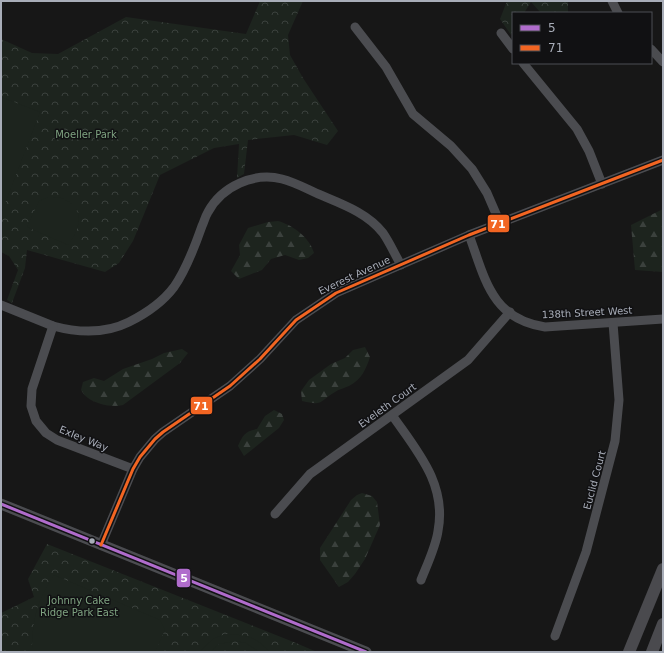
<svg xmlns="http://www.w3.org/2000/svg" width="664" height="653" font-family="'DejaVu Sans',sans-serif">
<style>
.forest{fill:url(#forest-firs)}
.park{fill:url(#park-crowns)}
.pitch{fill:#1d241e}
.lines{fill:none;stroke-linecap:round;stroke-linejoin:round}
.minor{stroke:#4b4c50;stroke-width:9}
.tertiary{stroke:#4b4c50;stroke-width:11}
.secondary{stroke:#4a4a4e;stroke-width:12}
.bus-1-casing{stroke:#111113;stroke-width:6}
.bus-2-casing{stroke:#111113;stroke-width:6}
.bus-1{stroke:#b06ccc;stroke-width:3}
.bus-2{stroke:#f26522;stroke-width:3}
.bus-dot{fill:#a8adb8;stroke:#111113;stroke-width:1.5}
.labels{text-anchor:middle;stroke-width:3;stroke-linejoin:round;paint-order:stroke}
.park-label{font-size:10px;fill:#7fa381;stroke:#111113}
.street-label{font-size:10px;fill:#a8adb8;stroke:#111113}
.line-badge{stroke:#111113;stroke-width:1.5}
.badge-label{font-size:11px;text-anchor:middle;font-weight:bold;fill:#fff}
</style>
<defs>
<pattern id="forest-firs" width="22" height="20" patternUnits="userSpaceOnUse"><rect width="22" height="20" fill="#1d241e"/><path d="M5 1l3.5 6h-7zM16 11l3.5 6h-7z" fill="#3b413d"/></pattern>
<pattern id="park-crowns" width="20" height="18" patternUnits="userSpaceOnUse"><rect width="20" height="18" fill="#1d241e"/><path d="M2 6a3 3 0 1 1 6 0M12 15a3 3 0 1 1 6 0" fill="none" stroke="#3b413d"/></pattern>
</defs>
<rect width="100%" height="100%" fill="#171717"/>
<g class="forest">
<path d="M663 209V272L635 270 631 225Z"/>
<path d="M278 221C293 225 310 238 314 253L308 258 299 260 285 255 271 259 262 270 239 279 231 271 240 255 239 245 248 228 268 222Z"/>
<path d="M365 347 370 357C366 369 362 379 349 386 345 388 339 389 335 392 318 402 324 406 302 401L301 391 309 380 331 364 345 358 353 350Z"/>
<path d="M182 349 188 353 180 363 123 405C113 408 96 404 88 398 85 396 83 393 81 390L83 382 94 378 104 381 123 369 152 359 164 353Z"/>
<path d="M274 410 282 414 284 420 279 428 244 456 238 446C243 435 245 431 257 429L265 416Z"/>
<path d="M362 493 372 496 377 502 380 525 365 559 355 574 348 582 339 587 320 560V548L351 500 357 495Z"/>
</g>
<g class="park">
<path d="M260 1H303L288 35 290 55 303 78 338 131 327 145 294 135 248 140 244 174 237 178 239 144 214 148 160 175 133 241 119 263 105 272 27 250 25 268 12 303 7 300 18 270 9 256 1 252V39L32 53 58 54 126 17 246 34Z"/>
<path d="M507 1H568V13H541L531 2 524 13H513V31L511 35 500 19Z"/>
<path d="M47 544 296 643 317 652H1V613L34 597 28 579Z"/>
</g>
<g class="pitch">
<path d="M1 97 40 112 1 214Z"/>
<path d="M48 197C53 197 59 197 64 199 86 209 80 229 68 245L27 227 39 201Z"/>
<path d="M54 575 160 620 165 630 155 652H32C32 621 36 602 54 575Z"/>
<path d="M225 634C242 634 259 637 269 652H259L246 643 235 641 219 644 210 652H199L213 639Z"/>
</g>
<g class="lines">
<g class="minor">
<path d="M612 1 618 13"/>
<path d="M355 27 386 67 413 114 451 146 472 169 487 193 500 223"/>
<path d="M501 33 513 49"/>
<path d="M651 49 663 62"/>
<path d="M523 63 577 129 589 151 602 184"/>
<path d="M469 235C485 278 491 319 545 327L663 319"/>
<path d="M1 305 53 326C79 333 105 334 129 322 147 313 162 303 174 287 186 270 195 246 202 226 204 222 205 217 208 212 222 186 254 172 282 179 294 182 305 188 316 193 339 203 367 212 383 233 390 243 395 255 401 265"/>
<path d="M53 326 32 389 31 406 36 421 46 433 57 440 133 469"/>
<path d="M392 415C417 451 447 484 438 531 436 546 427 565 421 580"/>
<path d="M275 514 310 474 468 360 510 312"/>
<path d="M101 545 133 469 140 457 155 439 163 432 230 386 260 359 296 320 336 293 469 235 663 160"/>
<path d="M555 636 586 552 615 441 619 400 613 323"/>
</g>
<path class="tertiary" d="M1 504 366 652"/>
<g class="secondary">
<path d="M629 652 663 569"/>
<path d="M652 652 663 624"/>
</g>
<g class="bus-1-casing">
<path id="bus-1" d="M1 504 366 652"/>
</g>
<g class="bus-2-casing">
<path id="bus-2" d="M101 545 133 469 140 457 155 439 163 432 230 386 260 359 296 320 336 293 469 235 663 160"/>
</g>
<use href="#bus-1" class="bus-1"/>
<use href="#bus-2" class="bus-2"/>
</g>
<circle class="bus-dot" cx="92" cy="541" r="3.5"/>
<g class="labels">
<g class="park-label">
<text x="86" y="138">Moeller Park</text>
<text x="79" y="604">Johnny Cake<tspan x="79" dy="12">Ridge Park East</tspan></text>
</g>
<g class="street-label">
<text transform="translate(354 275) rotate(-25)" y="4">Everest Avenue</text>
<text transform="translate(587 312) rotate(-3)" y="4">138th Street West</text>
<text transform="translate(387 405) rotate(-36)" y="4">Eveleth Court</text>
<text transform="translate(84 438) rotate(22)" y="4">Exley Way</text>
<text transform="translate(594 480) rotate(-75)" y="4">Euclid Court</text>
</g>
</g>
<g class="line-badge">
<rect x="487" y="214" width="23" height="19" rx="4" fill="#f26522"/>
<rect x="190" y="396" width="23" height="19" rx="4" fill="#f26522"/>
<rect x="176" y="568" width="15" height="20" rx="4" fill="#b06ccc"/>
</g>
<g class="badge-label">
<text x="498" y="228">71</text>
<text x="201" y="410">71</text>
<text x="184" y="582">5</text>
</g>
<rect width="664" height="653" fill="none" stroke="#a8adb8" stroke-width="4"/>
<rect x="512" y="12" width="140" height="52" fill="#111113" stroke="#4d4f55"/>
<rect x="520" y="25" width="20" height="6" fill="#b06ccc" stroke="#4d4f55"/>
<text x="548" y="32" font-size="12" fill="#a8adb8">5</text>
<rect x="520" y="45" width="20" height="6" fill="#f26522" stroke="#4d4f55"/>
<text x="548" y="52" font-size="12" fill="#a8adb8">71</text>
</svg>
